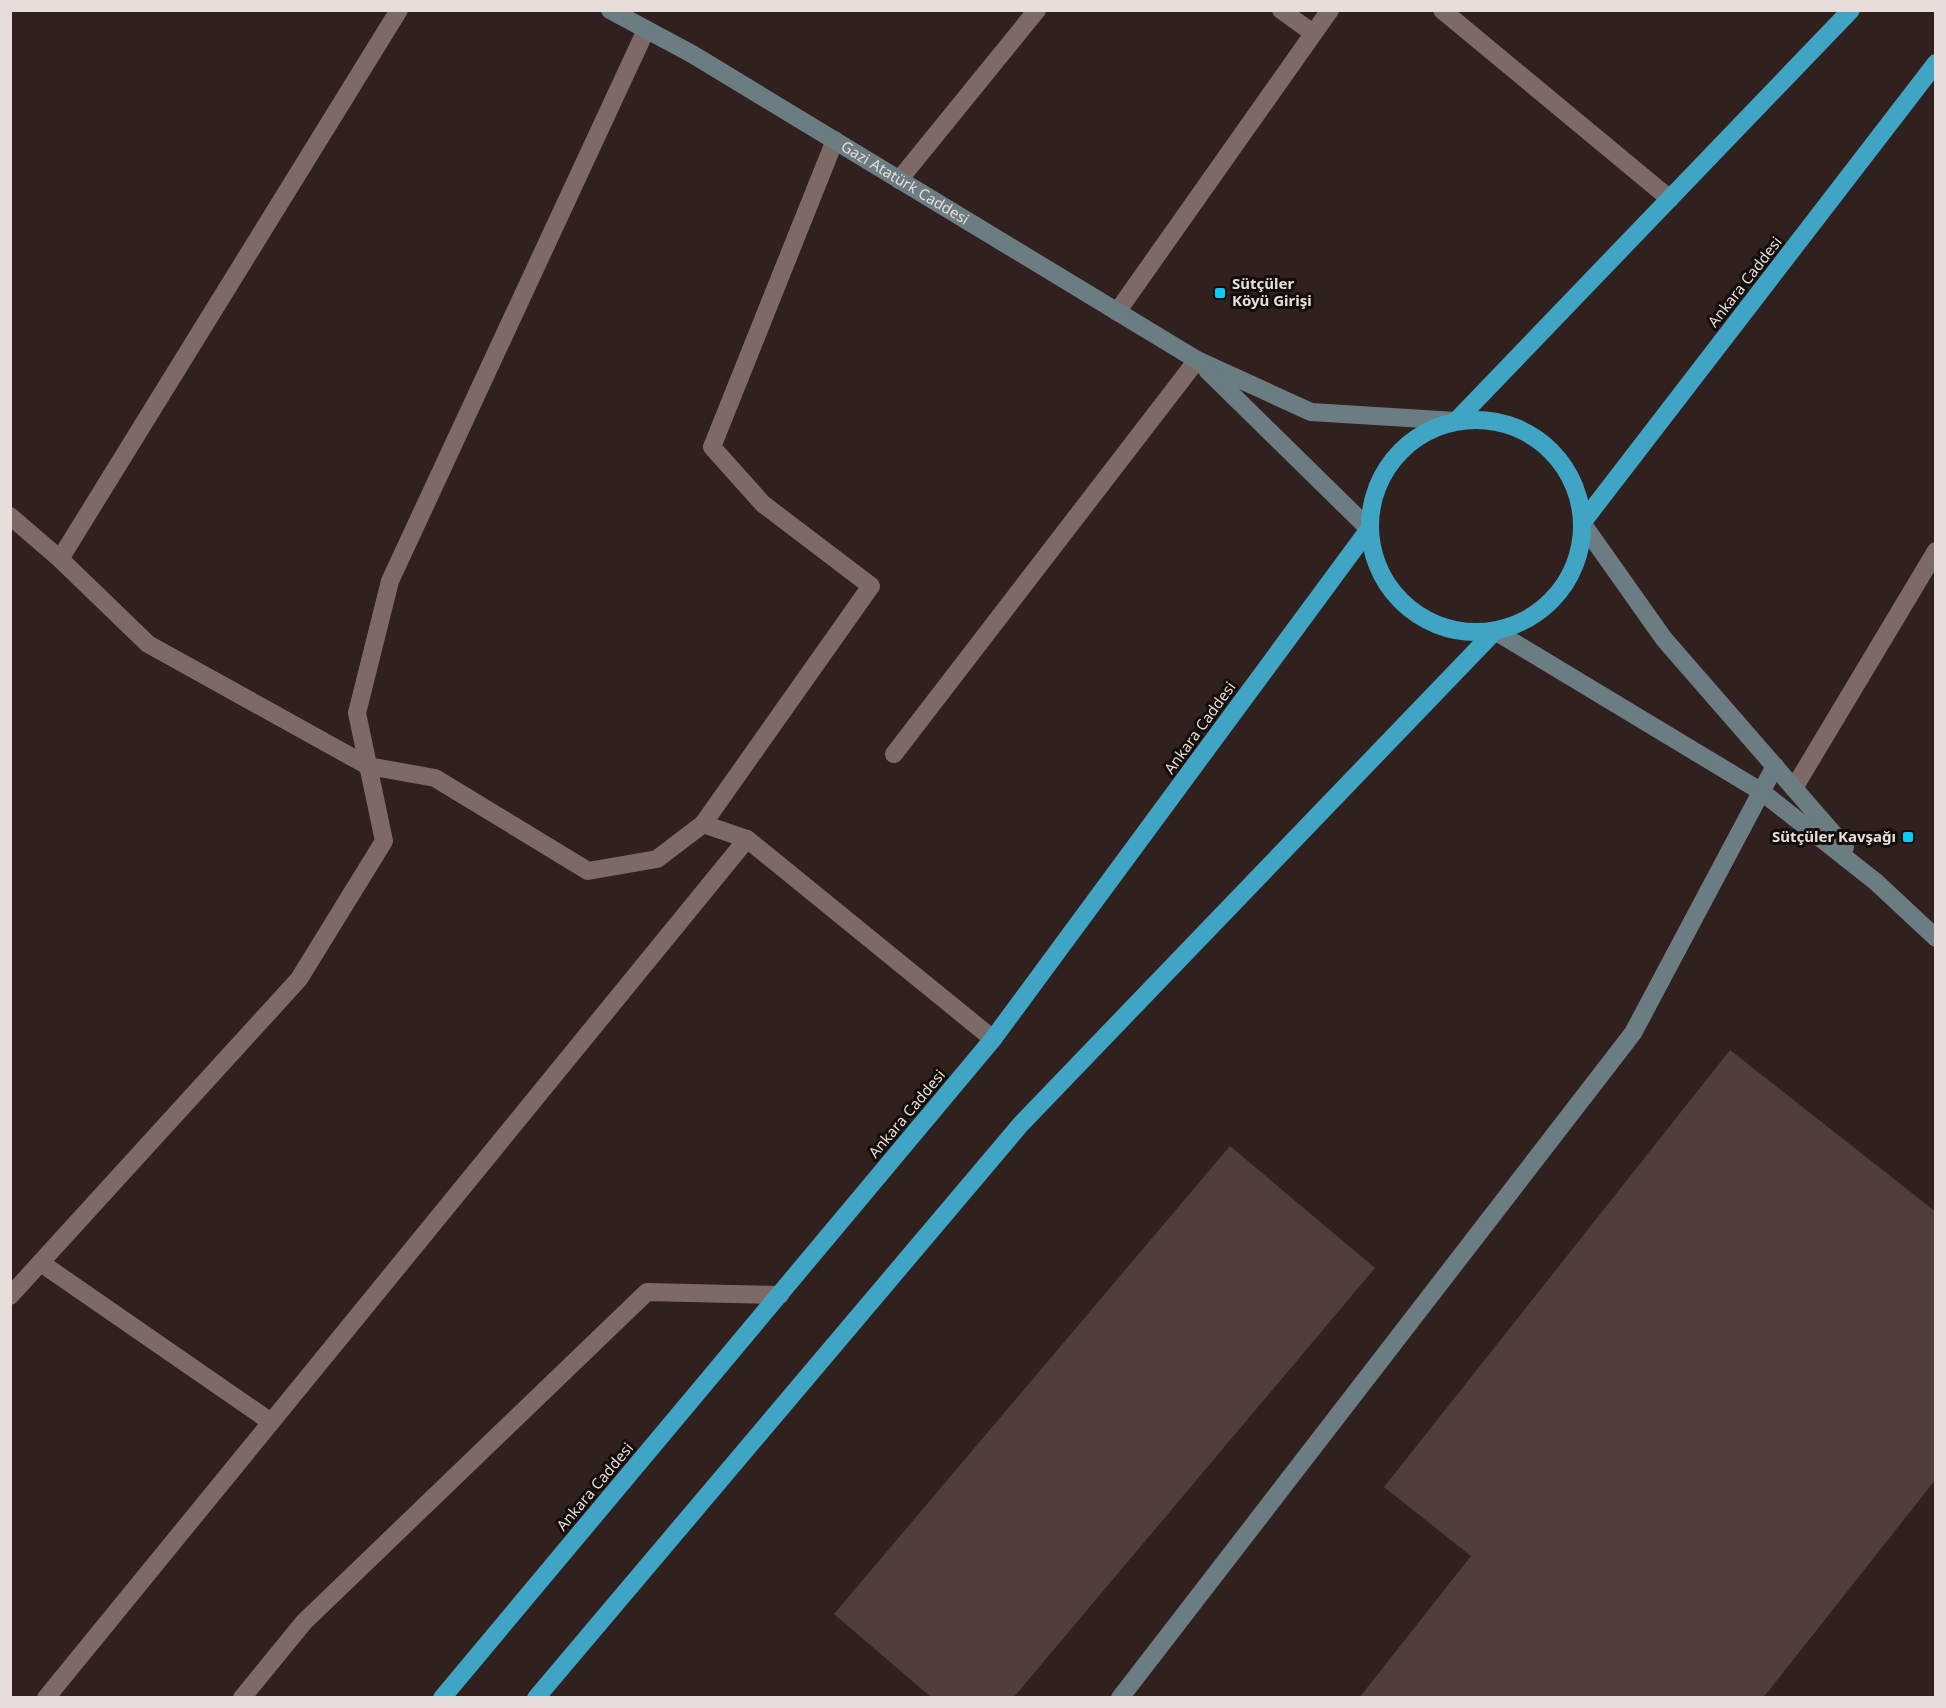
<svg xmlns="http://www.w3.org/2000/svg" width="1946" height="1708" font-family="'Noto Sans',sans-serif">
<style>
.building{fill:#4f3e3b}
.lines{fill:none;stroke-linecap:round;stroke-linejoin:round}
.street{stroke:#7d6a66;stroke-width:18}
.secondary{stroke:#6b7c82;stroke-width:18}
.highway{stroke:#40a5c5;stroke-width:18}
.poi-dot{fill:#07cbf9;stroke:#130d0b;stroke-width:2}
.labels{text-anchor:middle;stroke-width:6;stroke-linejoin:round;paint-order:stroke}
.street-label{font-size:15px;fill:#e7ddda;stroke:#130d0b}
.poi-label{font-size:15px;font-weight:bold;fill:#e7ddda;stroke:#130d0b;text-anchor:start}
</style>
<rect width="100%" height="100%" fill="#30211e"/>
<g class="building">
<path d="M1730 1050 1936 1212V1479L1763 1698H1359L1471 1556 1384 1487Z"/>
<path d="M1230 1146 1375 1268 1013 1698H932L834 1614Z"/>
</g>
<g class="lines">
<g class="street">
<path d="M1281 10 1313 33"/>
<path d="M1442 10 1670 199"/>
<path d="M899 180 1037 10"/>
<path d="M1117 312 1330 10"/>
<path d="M10 516 60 559 148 644 368 766 435 778 588 871 657 859 703 824 747 839 993 1039"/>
<path d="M60 559 399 10"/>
<path d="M894 754 1197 360"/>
<path d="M1794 788 1936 551"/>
<path d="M703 824 871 586 763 504 712 447 835 140"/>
<path d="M41 1263 271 1422"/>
<path d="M10 1296 299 979 384 841 357 713 390 581 646 30"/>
<path d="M46 1698 747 839"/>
<path d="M242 1698 304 1622 647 1292 780 1295"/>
</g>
<g class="secondary">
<path id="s1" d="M610 10 692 54 1197 360 1311 412 1456 421"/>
<path d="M1207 370 1369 529"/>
<path d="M1582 523 1664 639 1845 847"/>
<path d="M1495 631 1762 792 1876 882 1936 938"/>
<path d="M1120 1698 1633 1033 1775 766"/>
</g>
<g class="highway">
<circle cx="1476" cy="526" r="106"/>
<path d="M1456 421 1851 10"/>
<path d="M1582 523 1936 63"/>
<path d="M442 1698 993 1039 1369 529"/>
<path d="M536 1698 1021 1124 1495 631"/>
</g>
</g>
<g class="poi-dot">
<rect x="1214" y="287" width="12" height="12" rx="3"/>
<rect x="1902" y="831" width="12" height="12" rx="3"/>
</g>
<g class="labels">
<g class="street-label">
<text dy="5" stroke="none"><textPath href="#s1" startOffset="342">Gazi Atatürk Caddesi</textPath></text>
<text transform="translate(1745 282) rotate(-52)" y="5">Ankara Caddesi</text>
<text transform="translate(1200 728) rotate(-54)" y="5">Ankara Caddesi</text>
<text transform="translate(907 1114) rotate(-50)" y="5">Ankara Caddesi</text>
<text transform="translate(595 1487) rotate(-50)" y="5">Ankara Caddesi</text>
</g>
<g class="poi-label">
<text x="1232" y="289">Sütçüler<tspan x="1232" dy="17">Köyü Girişi</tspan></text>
<text x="1896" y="842" text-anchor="end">Sütçüler Kavşağı</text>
</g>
</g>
<rect width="1946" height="1708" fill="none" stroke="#e7ddda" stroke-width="24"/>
</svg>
